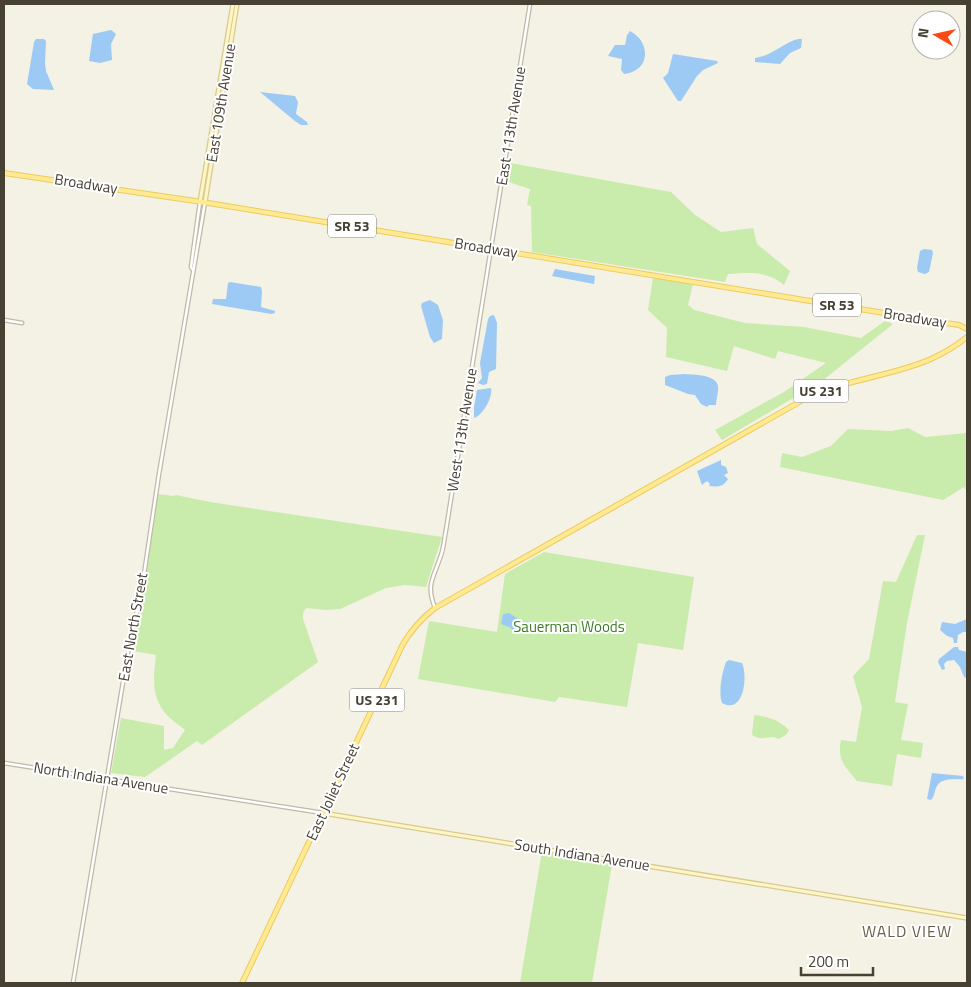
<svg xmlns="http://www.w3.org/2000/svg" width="971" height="987" font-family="'Titillium Web',sans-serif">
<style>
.green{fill:#c9ebab}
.water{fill:#9dcaf5}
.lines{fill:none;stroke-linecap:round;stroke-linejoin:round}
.tertiary-casing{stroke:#c0b9a7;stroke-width:5}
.secondary-casing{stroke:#d7ca92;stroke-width:5.5}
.primary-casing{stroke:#eccc5c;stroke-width:6}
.tertiary{stroke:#fff;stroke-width:2.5}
.secondary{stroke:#fff6c4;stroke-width:3}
.primary{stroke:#ffe993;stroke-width:4}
.labels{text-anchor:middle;stroke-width:4;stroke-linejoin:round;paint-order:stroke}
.shield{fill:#fff;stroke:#7e7a71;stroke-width:1}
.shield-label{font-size:14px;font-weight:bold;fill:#474134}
.street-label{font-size:15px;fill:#474134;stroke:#fff}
.park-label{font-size:15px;fill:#3e7d24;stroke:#fff}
.neighbourhood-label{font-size:16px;letter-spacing:1px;fill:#6a604b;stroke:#fff}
</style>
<rect width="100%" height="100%" fill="#f4f1e5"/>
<g class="green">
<path d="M510 163 671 192 695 215 721 232 753 228 757 244 790 271 784 285C766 270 749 273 728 274L725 282 532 252 531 206 527 205 530 189 506 181Z"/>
<path d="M653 278 693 284 688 305 694 310 745 323 804 327 861 338 885 321 893 324 822 381 722 440 715 430 784 392 826 363 778 351 775 359 734 346 727 371 666 357 667 328 648 310Z"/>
<path d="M908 428 925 437 967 433V492L964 487 943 500 780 467 782 453 802 457 831 446 848 429 891 431Z"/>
<path d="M158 494 174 496 176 495 210 502 442 537 426 587 405 585 386 588 340 609 326 610 306 608 303 613V619L318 662 202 745 197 741 145 777 111 773 121 718 164 726V750L173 748 185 730C180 725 172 721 167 715 150 697 154 677 156 655L133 651 144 591Z"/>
<path d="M917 535H925L907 623 895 702 908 704 901 740 923 743 921 758 897 754 892 786 857 781C845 766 837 761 841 740L856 742 862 707 853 676 869 659 883 581 896 582Z"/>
<path d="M544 552 694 577 683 650 638 643 627 707 559 697 555 702 418 679 429 621 497 632 505 574Z"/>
<path d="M755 715C768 717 779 720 789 730 787 735 783 737 778 739 769 733 764 743 752 735L754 716Z"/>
<path d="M542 851 610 862 612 864 592 983H520Z"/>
</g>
<g class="water">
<path d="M111 30 116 34 111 44 112 60 100 63 89 61 93 34Z"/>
<path d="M630 31C651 42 651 71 624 74L621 70 622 59 608 56 615 45H625L627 35Z"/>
<path d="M36 39H44L46 41 45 63 46 71 54 90 33 89 27 84 34 42Z"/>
<path d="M798 39H802L801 48 790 53 780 64 755 62V58C772 56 783 43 798 39Z"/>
<path d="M673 54 717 61 718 63 703 70 697 76 681 101H678L663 78 668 73Z"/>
<path d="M260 92 295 96 298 102 296 114 307 122 308 125H301L295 121Z"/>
<path d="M924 249 932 250 933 253 929 272 925 274 918 272 917 268 920 251Z"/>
<path d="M555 269 595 276 594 284 552 276Z"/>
<path d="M230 282 261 287 262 291 261 307 275 311V313L271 314 212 304 213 299H226L228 283Z"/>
<path d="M430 300 438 305 443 320 442 339 434 343 430 337 421 306 422 303Z"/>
<path d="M494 315 497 323 496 369 489 372 487 384 483 385 478 383 482 378 480 363 488 319 490 316Z"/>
<path d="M685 374C694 375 711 374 717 383 720 388 716 399 716 405H709L707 407 701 404 695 395 688 394 665 385V377L670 375Z"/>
<path d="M491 388C493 397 483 415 474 418V407L477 390Z"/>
<path d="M721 460V465L726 467 728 473 724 475 728 479C723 487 718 487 709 486L710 484 707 481 702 485 697 471Z"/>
<path d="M509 613 517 618 519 623C524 621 531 621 535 625L531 627 522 625 520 626 519 632 514 633 511 628 501 624 503 614Z"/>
<path d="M967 619V632H963L958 635 957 643H954L953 638 947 636 940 630 942 622 955 624Z"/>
<path d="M954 647H958L959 650 967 652V678L964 677 960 667 954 660 947 661 944 664 945 669 942 670 938 662 939 659Z"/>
<path d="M729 660 742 663C748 676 744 715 722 703 718 692 722 673 726 662Z"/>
<path d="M932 773 963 776 964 779C956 780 942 777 937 786 934 791 935 796 931 800L927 799Z"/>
</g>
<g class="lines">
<g class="tertiary-casing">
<g id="tertiary">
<path d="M192 269 191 267 200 202"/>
<path d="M4 320 22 323"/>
<path d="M435 608C426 585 433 579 440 558 444 549 444 539 446 530L530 4"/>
<path d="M4 763 323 813"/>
<path d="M73 983 128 652 142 588 159 474 205 202"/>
</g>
</g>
<g class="secondary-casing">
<g id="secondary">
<path d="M200 202 233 4"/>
<path d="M205 202 237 4"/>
<path d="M323 813 967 918"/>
</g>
</g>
<g class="primary-casing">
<g id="primary">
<path d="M4 173 202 202 927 320 959 325 967 329"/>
<path d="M242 983 403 644C412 629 422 618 435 608L810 396C849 379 892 376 931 359 944 353 956 346 967 337"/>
</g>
</g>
<use href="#tertiary" class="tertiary"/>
<use href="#secondary" class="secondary"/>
<use href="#primary" class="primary"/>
</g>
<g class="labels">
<g class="shield">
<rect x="328" y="214.5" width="48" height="23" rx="4"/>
<rect x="813" y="293.5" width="48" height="23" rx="4"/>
<rect x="793.5" y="379.5" width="55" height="23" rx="4"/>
<rect x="349.5" y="688.5" width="55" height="23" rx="4"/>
</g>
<g class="shield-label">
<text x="352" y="231">SR 53</text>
<text x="837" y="310">SR 53</text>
<text x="821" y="396">US 231</text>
<text x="377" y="705">US 231</text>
</g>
<g class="street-label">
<text transform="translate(221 103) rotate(-81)" y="5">East 109th Avenue</text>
<text transform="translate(511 126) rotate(-81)" y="5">East 113th Avenue</text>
<text transform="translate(86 184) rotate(9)" y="5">Broadway</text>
<text transform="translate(486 248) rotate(9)" y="5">Broadway</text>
<text transform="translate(915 318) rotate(9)" y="5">Broadway</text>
<text transform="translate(462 430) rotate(-81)" y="5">West 113th Avenue</text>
<text transform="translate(133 627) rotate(-80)" y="5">East North Street</text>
<text transform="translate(101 778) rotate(9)" y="5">North Indiana Avenue</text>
<text transform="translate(333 792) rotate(-65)" y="5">East Joliet Street</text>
<text transform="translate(582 855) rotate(9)" y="5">South Indiana Avenue</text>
</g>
<g class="park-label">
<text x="569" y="632">Sauerman Woods</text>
</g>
<g class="neighbourhood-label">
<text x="907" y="937">WALD VIEW</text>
</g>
</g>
<rect width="971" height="987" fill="none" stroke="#474134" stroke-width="10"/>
<g transform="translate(936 35) rotate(279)"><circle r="24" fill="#ffffff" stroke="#b5b3ae"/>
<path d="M0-4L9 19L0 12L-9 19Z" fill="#ff4811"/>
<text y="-8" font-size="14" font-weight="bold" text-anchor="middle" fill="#474134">N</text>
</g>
<path d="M801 967v8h72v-8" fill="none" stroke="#474134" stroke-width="2.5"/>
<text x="808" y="967" font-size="15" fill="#474134" stroke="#ffffff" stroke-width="4" paint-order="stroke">200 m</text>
</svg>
